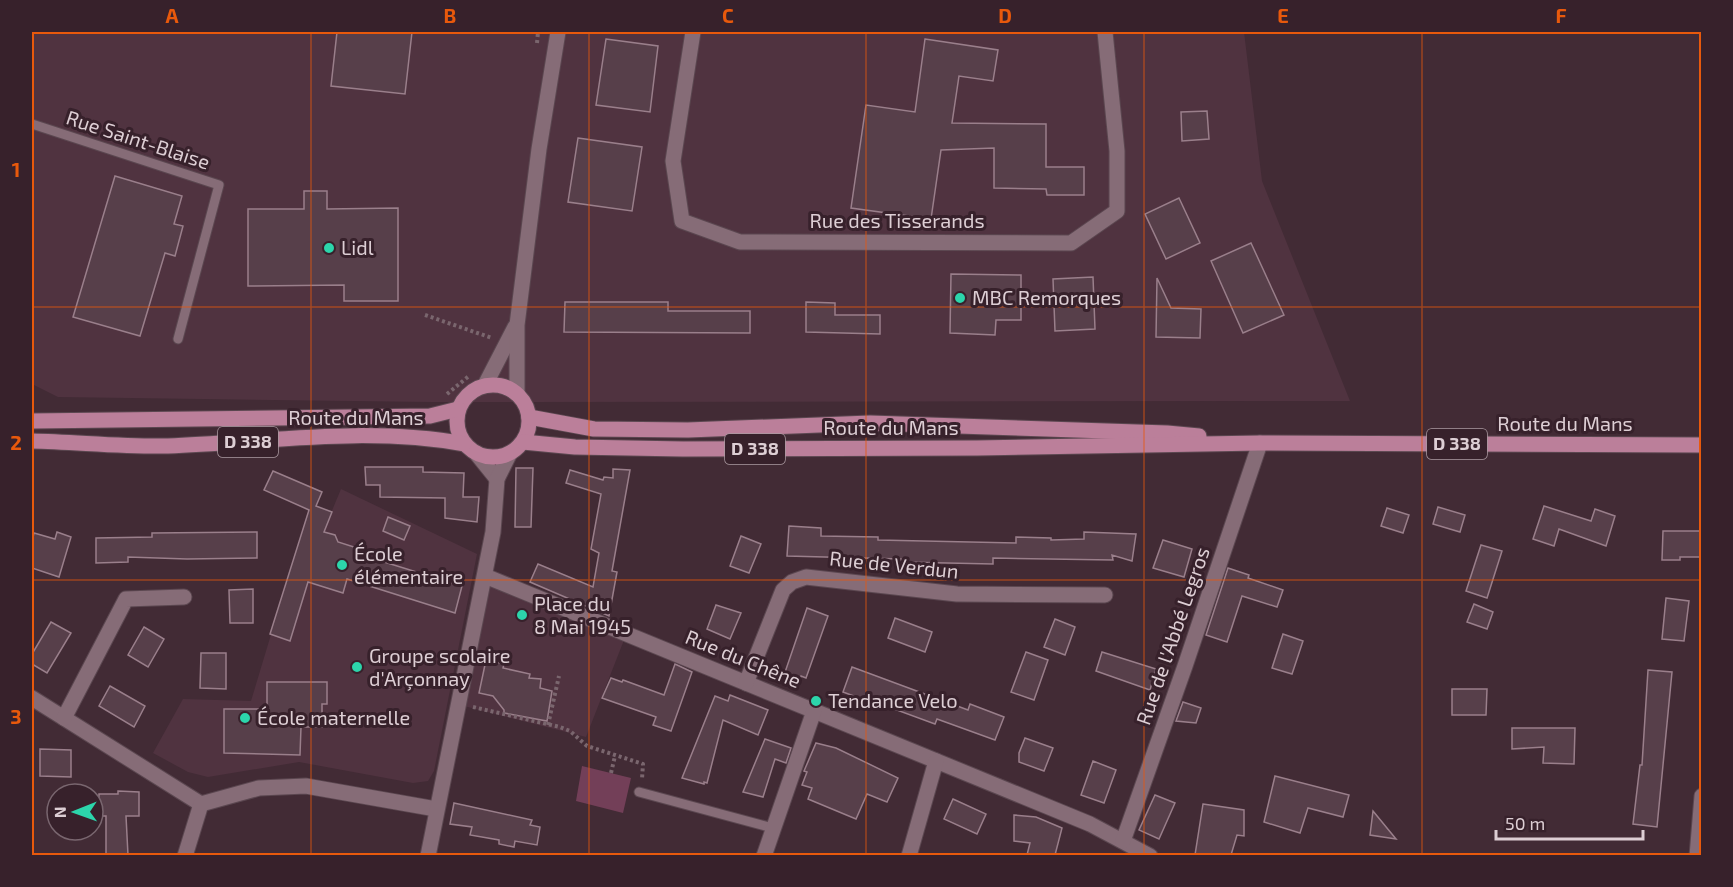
<svg xmlns="http://www.w3.org/2000/svg" width="1733" height="887" font-family="'Exo 2',sans-serif">
<style>
.built{fill:#503340}
.green{fill:#733f58}
.building{fill:#573f4a;stroke:#9a7f8b;stroke-width:1.5}
.lines{fill:none;stroke-linecap:round;stroke-linejoin:round}
.lane-casing{stroke:#5b4750;stroke-width:11}
.street-casing{stroke:#5b4750;stroke-width:17}
.secondary-casing{stroke:#5b4750;stroke-width:17}
.primary-casing{stroke:#5b4750;stroke-width:17}
.path{stroke:#7a666e;stroke-width:4;stroke-dasharray:3 3;stroke-linecap:butt}
.lane{stroke:#866c77;stroke-width:9}
.street{stroke:#866c77;stroke-width:15}
.secondary{stroke:#866c77;stroke-width:15}
.primary{stroke:#bb7f9a;stroke-width:15}
.grid{fill:none;stroke:#e8590c;stroke-width:1.5;stroke-opacity:0.55}
.poi-dot{fill:#2cd5ab;stroke:#37212b;stroke-width:2}
.labels{text-anchor:middle;stroke-width:6;stroke-linejoin:round;paint-order:stroke}
.shield{fill:#37212b;stroke:#ab9aa1;stroke-width:1.5}
.shield-label{font-size:18px;font-weight:bold;fill:#ddced4}
.street-label{font-size:20px;fill:#ddced4;stroke:#37212b}
.poi-label{font-size:20px;fill:#ddced4;stroke:#37212b;text-anchor:start}
.neatline{fill:none;stroke:#e8590c;stroke-width:2}
.grid-label{font-size:20px;text-anchor:middle;font-weight:bold;fill:#e8590c}
</style>
<rect width="100%" height="100%" fill="#422b35"/>
<g class="built">
<path d="M32 32H1244L1262 181 1350 401 431 402 58 397 32 384Z"/>
<path d="M341 489 477 554 434 771 428 781 413 783 299 762 208 777 188 772 153 753 183 699 251 701 307 515 326 525Z"/>
<path d="M487 582 624 640 586 737 464 706Z"/>
</g>
<path class="green" d="M582 766 631 778 623 813 576 801Z"/>
<g class="building">
<path d="M337 32H412L405 94 331 86Z"/>
<path d="M606 39 658 46 650 112 596 105Z"/>
<path d="M925 39 998 50 993 81 959 76 952 123 1046 124V167H1084V195H1047L1046 189 994 188V148L941 150 931 219 851 208 866 105 915 112Z"/>
<path d="M1207 111 1209 139 1182 141 1181 112Z"/>
<path d="M578 138 642 147 632 211 568 202Z"/>
<path d="M115 176 182 196 174 224 183 226 175 256 165 253 140 336 73 317Z"/>
<path d="M304 191H327V209L398 208V301H344V285L248 286V209H304Z"/>
<path d="M1179 198 1200 243 1166 259 1145 214Z"/>
<path d="M1251 243 1284 315 1243 333 1211 261Z"/>
<path d="M951 274 1021 275V320H996L995 335 950 333Z"/>
<path d="M1093 277 1095 329 1055 331 1053 279Z"/>
<path d="M1157 278 1171 308 1201 309 1200 338 1156 337Z"/>
<path d="M565 302H668V311H750V333L564 332Z"/>
<path d="M806 302 835 303V315H880V334L806 332Z"/>
<path d="M365 467H423V472L464 473 463 497H479L477 522 445 518V498L380 497V485H366Z"/>
<path d="M516 468H533L531 527H515Z"/>
<path d="M613 469 630 470 612 571 617 572 609 616 530 582 538 564 593 587 599 553 591 549 601 494 566 483 570 470 603 480 604 477 613 478Z"/>
<path d="M273 471 322 492 316 506 332 512 324 532 335 535 338 542 357 548 355 553 462 586 455 613 347 579 343 593 308 582 290 641 270 634 309 510 264 490Z"/>
<path d="M1544 506 1591 521 1595 509 1615 516 1606 546 1559 529 1554 546 1533 539Z"/>
<path d="M1438 507 1465 515 1460 532 1433 524Z"/>
<path d="M1387 508 1409 515 1403 533 1381 526Z"/>
<path d="M388 517 410 526 404 540 383 531Z"/>
<path d="M789 526 821 528V536L878 537V540L1016 543V537L1051 538V540L1084 539V532L1136 534 1132 561 1112 555 1113 560 993 558V564L901 562V559L787 556Z"/>
<path d="M1663 531H1700V557H1680V560H1662Z"/>
<path d="M57 532 71 537 59 577 32 568V541L34 533 55 539Z"/>
<path d="M257 532V558L187 559 128 557V562L96 563V538L152 537V533Z"/>
<path d="M741 536 761 544 749 573 730 566Z"/>
<path d="M1163 540 1192 549 1184 577 1153 568Z"/>
<path d="M1481 545 1502 551 1487 598 1466 591Z"/>
<path d="M1228 568 1249 575 1248 578 1283 590 1277 607 1242 596 1227 642 1206 635Z"/>
<path d="M253 589V623H230L229 590Z"/>
<path d="M1666 598 1689 601 1684 641 1662 639Z"/>
<path d="M1474 604 1493 612 1487 629 1467 622Z"/>
<path d="M716 605 741 613 730 639 707 629Z"/>
<path d="M807 608 828 616 806 678 801 676 797 687 782 681Z"/>
<path d="M895 618 932 632 925 652 888 638Z"/>
<path d="M1055 619 1075 627 1065 655 1044 647Z"/>
<path d="M51 622 71 633 47 673 32 664V654Z"/>
<path d="M144 627 164 639 148 667 128 655Z"/>
<path d="M1283 634 1303 641 1292 674 1272 668Z"/>
<path d="M1026 652 1048 660 1034 700 1011 692Z"/>
<path d="M1102 652 1156 669 1150 690 1096 671Z"/>
<path d="M201 653H226V689L200 688Z"/>
<path d="M486 660 504 664 503 668 530 674 529 678 541 679 540 688 552 691 547 721 504 713V710L493 696 479 693Z"/>
<path d="M675 664 692 672 671 731 653 725 656 717 602 698 611 678 622 682 623 680 664 695Z"/>
<path d="M852 667 968 710 970 704 1004 717 995 740 937 719 935 724 878 703V705L843 692Z"/>
<path d="M1648 670 1672 672 1657 827 1633 824 1640 765H1642Z"/>
<path d="M267 682H327V704H322V727H301L300 755 224 753V709H267Z"/>
<path d="M110 686 145 706 134 727 99 706Z"/>
<path d="M1452 689H1487L1486 715H1452Z"/>
<path d="M730 695 768 710 758 735 723 720 707 783 704 782V784L682 778 715 696 728 701Z"/>
<path d="M1183 702 1201 708 1196 723 1176 721Z"/>
<path d="M1512 728H1575L1574 764 1543 763 1544 747 1512 749Z"/>
<path d="M1025 738 1053 748 1044 771 1019 762V753Z"/>
<path d="M765 739 791 748 786 763 775 759 763 797 743 792Z"/>
<path d="M816 743 836 748 898 778 887 802 867 794 856 819 808 799 812 788 802 785 807 772 804 771Z"/>
<path d="M40 749 71 750V777L40 776Z"/>
<path d="M1093 761 1116 770 1104 803 1081 795Z"/>
<path d="M1275 776 1349 795 1343 817 1308 808 1300 833 1264 822Z"/>
<path d="M118 791 139 792V816H126L128 855H106V816H98L99 794H118Z"/>
<path d="M1155 795 1175 803 1159 839 1139 830Z"/>
<path d="M953 799 986 814 977 834 944 819Z"/>
<path d="M454 803 532 820 530 825 540 827 537 845 515 841 514 847 499 844V840L470 835 472 827 450 824Z"/>
<path d="M1203 804 1244 810V836L1237 835 1231 855H1195Z"/>
<path d="M1373 811 1396 839 1370 835Z"/>
<path d="M1014 815 1036 817 1062 828 1055 855H1027L1030 843 1014 841Z"/>
</g>
<g class="lines">
<g class="lane-casing">
<g id="lane">
<path d="M32 124 219 185 178 339"/>
<path d="M639 792 773 828"/>
</g>
</g>
<g class="street-casing">
<g id="street">
<path d="M693 32 673 161 682 221 740 242 1071 243 1117 211V151L1105 32"/>
<path d="M485 576 1090 824 1150 856"/>
<path d="M746 683 783 590 792 582 806 577 957 594 1105 595"/>
<path d="M32 698 201 804"/>
<path d="M64 718 126 599 184 597"/>
<path d="M1123 841 1185 666 1260 443"/>
<path d="M185 856 201 804 259 788 306 786 436 809"/>
<path d="M764 856 814 711"/>
<path d="M909 856 936 761"/>
<path d="M1697 856 1702 796"/>
</g>
</g>
<g class="secondary-casing">
<g id="secondary">
<path d="M485 385 515 327"/>
<path d="M517 394V325L539 149 558 32"/>
<path d="M476 453 497 479"/>
<path d="M428 856 493 532 497 479 510 453"/>
</g>
</g>
<g class="primary-casing">
<g id="primary">
<circle cx="493" cy="421" r="36"/>
<path d="M529 417 594 429 688 430 870 423 1167 433 1199 436"/>
<path d="M32 421 430 416 458 409"/>
<path d="M32 441C77 442 123 447 168 446 267 442 367 426 464 444"/>
<path d="M523 442 575 447 683 449 977 448 1260 443 1702 445"/>
</g>
</g>
<g class="path">
<path d="M537 43 538 32"/>
<path d="M425 315 492 338"/>
<path d="M447 394 469 376"/>
<path d="M473 707 560 727 570 731 587 746 643 764 642 779"/>
<path d="M548 725 559 676"/>
<path d="M611 773 615 756"/>
</g>
<use href="#lane" class="lane"/>
<use href="#street" class="street"/>
<use href="#secondary" class="secondary"/>
<use href="#primary" class="primary"/>
</g>
<path class="grid" d="M311 32V856M589 32V856M866 32V856M1144 32V856M1422 32V856M32 307H1702M32 580H1702"/>
<g class="poi-dot">
<circle cx="329" cy="248" r="6"/>
<circle cx="960" cy="298" r="6"/>
<circle cx="342" cy="565" r="6"/>
<circle cx="522" cy="615" r="6"/>
<circle cx="357" cy="667" r="6"/>
<circle cx="816" cy="701" r="6"/>
<circle cx="245" cy="718" r="6"/>
</g>
<g class="labels">
<g class="shield">
<rect x="218" y="427" width="60" height="30" rx="4.5"/>
<rect x="1427" y="429" width="60" height="30" rx="4.5"/>
<rect x="725" y="434" width="60" height="30" rx="4.5"/>
</g>
<g class="shield-label">
<text x="248" y="448">D 338</text>
<text x="1457" y="450">D 338</text>
<text x="755" y="455">D 338</text>
</g>
<g class="street-label">
<text transform="translate(138 140) rotate(18)" y="7">Rue Saint-Blaise</text>
<text x="897" y="228">Rue des Tisserands</text>
<text x="356" y="425">Route du Mans</text>
<text x="1565" y="431">Route du Mans</text>
<text x="891" y="435">Route du Mans</text>
<text transform="translate(894 565) rotate(6)" y="7">Rue de Verdun</text>
<text transform="translate(1173 636) rotate(-71)" y="7">Rue de l'Abbé Legros</text>
<text transform="translate(743 659) rotate(22)" y="7">Rue du Chêne</text>
</g>
<g class="poi-label">
<text x="341" y="255">Lidl</text>
<text x="972" y="305">MBC Remorques</text>
<text x="354" y="561">École<tspan x="354" dy="23">élémentaire</tspan></text>
<text x="534" y="611">Place du<tspan x="534" dy="23">8 Mai 1945</tspan></text>
<text x="369" y="663">Groupe scolaire<tspan x="369" dy="23">d'Arçonnay</tspan></text>
<text x="828" y="708">Tendance Velo</text>
<text x="257" y="725">École maternelle</text>
</g>
</g>
<rect width="1733" height="887" fill="none" stroke="#37212b" stroke-width="66"/>
<g transform="translate(75 812) rotate(269)"><circle r="28" fill="#37212b" stroke="#79666f" stroke-width="1.5"/>
<path d="M0-4.5L10 22L0 15L-10 22Z" fill="#2cd5ab"/>
<text y="-9" font-size="16" font-weight="bold" text-anchor="middle" fill="#ddced4">N</text>
</g>
<path d="M1496 830v9h147v-9" fill="none" stroke="#ddced4" stroke-width="3"/>
<text x="1505" y="830" font-size="18" fill="#ddced4" stroke="#37212b" stroke-width="4.5" paint-order="stroke">50 m</text>
<rect x="33" y="33" width="1667" height="821" class="neatline"/>
<g class="grid-label">
<text x="172" y="23">A</text>
<text x="450" y="23">B</text>
<text x="728" y="23">C</text>
<text x="1005" y="23">D</text>
<text x="1283" y="23">E</text>
<text x="1561" y="23">F</text>
<text x="16" y="177">1</text>
<text x="16" y="450">2</text>
<text x="16" y="724">3</text>
</g>
</svg>
